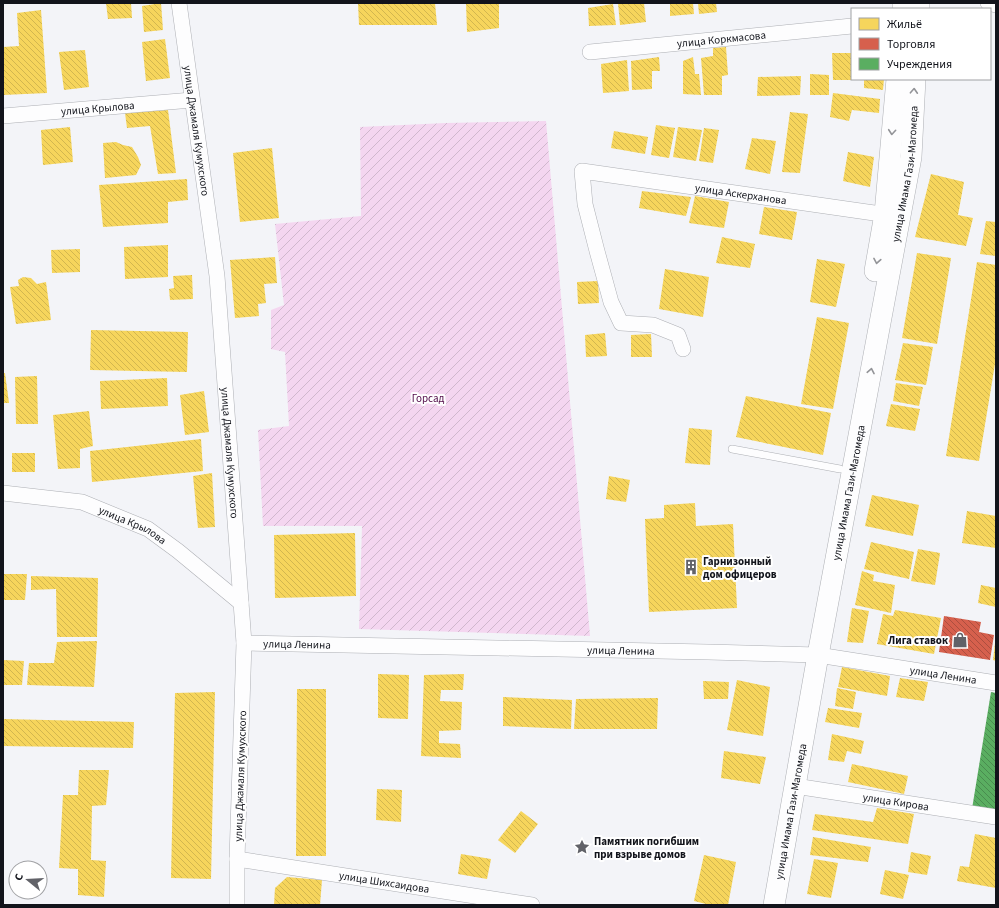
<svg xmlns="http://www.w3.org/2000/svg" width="999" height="908" font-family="'Source Sans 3',sans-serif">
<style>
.garden{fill:url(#garden-furrows)}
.homes{fill:url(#homes-back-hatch)}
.shops{fill:url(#shops-back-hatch)}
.public{fill:url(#public-back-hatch)}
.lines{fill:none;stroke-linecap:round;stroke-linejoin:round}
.lane-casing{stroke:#adafb4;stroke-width:8}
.street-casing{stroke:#adafb4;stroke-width:16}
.secondary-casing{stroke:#adafb4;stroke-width:22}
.lane{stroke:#fdfdfe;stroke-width:7}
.street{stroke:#fdfdfe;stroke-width:15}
.secondary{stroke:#fdfdfe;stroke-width:21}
.oneway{stroke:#939498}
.labels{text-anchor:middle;stroke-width:4;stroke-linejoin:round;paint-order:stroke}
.street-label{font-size:11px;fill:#12141b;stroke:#fff}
.park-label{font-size:11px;fill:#500a48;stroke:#fff}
.poi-label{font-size:11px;font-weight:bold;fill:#12141b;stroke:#fff;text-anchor:start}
</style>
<defs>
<pattern id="garden-furrows" width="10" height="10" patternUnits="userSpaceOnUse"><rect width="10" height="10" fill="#f4d6f0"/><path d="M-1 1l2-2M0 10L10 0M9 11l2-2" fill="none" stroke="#d0b7cd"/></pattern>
<pattern id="homes-back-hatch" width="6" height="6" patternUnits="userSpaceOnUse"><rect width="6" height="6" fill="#f6d55c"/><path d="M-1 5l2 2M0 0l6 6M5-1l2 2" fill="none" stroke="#d2b64f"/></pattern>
<pattern id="shops-back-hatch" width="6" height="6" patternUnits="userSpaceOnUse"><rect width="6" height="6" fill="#d6604d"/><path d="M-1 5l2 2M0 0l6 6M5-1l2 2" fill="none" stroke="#ac4e3f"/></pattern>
<pattern id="public-back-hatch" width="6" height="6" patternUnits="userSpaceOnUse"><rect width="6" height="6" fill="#5aae61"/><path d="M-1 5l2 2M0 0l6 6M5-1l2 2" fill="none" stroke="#498c4f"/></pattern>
</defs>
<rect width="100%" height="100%" fill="#f3f4f8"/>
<path class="garden" d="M546 121 590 636 359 629 362 526H263L258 430 289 426 285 352 271 349V310L284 305 275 224 361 216 360 127 446 123Z"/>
<g class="homes">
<path d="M106 3H131L132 18 108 19Z"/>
<path d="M161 3 163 30 144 32 142 6Z"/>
<path d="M358 3H435L437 25H359Z"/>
<path d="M466 3H499V28L467 32Z"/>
<path d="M618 3H644L646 22 620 25Z"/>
<path d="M670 3H693L694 14 670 16Z"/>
<path d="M698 3H716L717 12 699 14Z"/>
<path d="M613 4 616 25 589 26 588 8Z"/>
<path d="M41 10 47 93 3 95V47L19 46 17 13Z"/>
<path d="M165 39 170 78 146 81 142 42Z"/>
<path d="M726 47 728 75 722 76V95H704L701 58 713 56V48Z"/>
<path d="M85 50 89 87 64 90 59 52Z"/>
<path d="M832 53H852V80H833Z"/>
<path d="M659 57 660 71H652V89L632 90 631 61Z"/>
<path d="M693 57 695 74H699L701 95 683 94V61Z"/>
<path d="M627 60 629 91 603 93 601 64Z"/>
<path d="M810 74 829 75V95H810Z"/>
<path d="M801 76 800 95 757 96 758 77Z"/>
<path d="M864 79H884L883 90 864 88Z"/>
<path d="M833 93 880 99 879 113 852 110 849 121 830 117Z"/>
<path d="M168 110 176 173 158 174 150 126 127 128 125 113Z"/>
<path d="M790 112 808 114 800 173 782 172Z"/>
<path d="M656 125 675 128 669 158 651 155Z"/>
<path d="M70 127 73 162 43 165 41 130Z"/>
<path d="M678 127 702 130 696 161 673 157Z"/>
<path d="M704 128 719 130 713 163 699 161Z"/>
<path d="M614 131 648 137 645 154 611 148Z"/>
<path d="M752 138 776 141 770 174 745 169Z"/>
<path d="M116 142 123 145 132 147 138 157 141 165 136 175 105 178 103 143Z"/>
<path d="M272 148 279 218 240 222 233 153Z"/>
<path d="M848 152 874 157 870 187 843 181Z"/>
<path d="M931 174 964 182 958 215 973 218 966 246 915 237Z"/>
<path d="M187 179 188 200 168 202V223L103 227 99 185Z"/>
<path d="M642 191 691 197 686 216 639 208Z"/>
<path d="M695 196 729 202 724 228 689 223Z"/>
<path d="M764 207 797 212 792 240 759 234Z"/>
<path d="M986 221 996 222V256L980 254Z"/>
<path d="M722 237 755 244 750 268 716 263Z"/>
<path d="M168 245V277L125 279 124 247Z"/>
<path d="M80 249V272L52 273 51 250Z"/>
<path d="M917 253 951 258 937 344 902 338Z"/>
<path d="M275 257 277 283 264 284 266 303 258 304 259 316 235 318 230 260Z"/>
<path d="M817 259 845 264 836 307 810 302Z"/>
<path d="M977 262 996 265V358L979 461 946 456Z"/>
<path d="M665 269 709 277 703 317 659 309Z"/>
<path d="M192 275 193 299 170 300 169 289 174 288 173 276Z"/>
<path d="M23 277 31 278 37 284 46 282 51 320 16 324 10 287 19 286 18 280Z"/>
<path d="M598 281 599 303 578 304 577 282Z"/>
<path d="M817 317 849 323 833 409 801 404Z"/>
<path d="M91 330 188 332 187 372 90 370Z"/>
<path d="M605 333 607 356 586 357 585 335Z"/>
<path d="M651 334 652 357H631V335Z"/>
<path d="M903 343 933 347 926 385 895 380Z"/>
<path d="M3 373H5L9 403H3Z"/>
<path d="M37 376 38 424H16L15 377Z"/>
<path d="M167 378 168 406 101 409 100 381Z"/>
<path d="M896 383 923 387 919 406 893 401Z"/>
<path d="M204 391 209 432 185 435 180 395Z"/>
<path d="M746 396 831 413 823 455 736 437Z"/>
<path d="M891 404 920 409 915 431 886 426Z"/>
<path d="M89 411 93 446 80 449V468L58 469 53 415Z"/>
<path d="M689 428 712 430 710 465 685 463Z"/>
<path d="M201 439 203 471 92 482 90 451Z"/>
<rect x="12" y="453" width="23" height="19"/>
<path d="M212 473 215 527 198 528 193 476Z"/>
<path d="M609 476 630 480 626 502 606 499Z"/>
<path d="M872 495 919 505 913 536 865 526Z"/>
<path d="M695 503 696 526 733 524 737 608 649 612 645 519 664 518V505Z"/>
<path d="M967 511 996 516V548L962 543Z"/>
<path d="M355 533 356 596 275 598 274 535Z"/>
<path d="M871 542 914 552 909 579 864 569Z"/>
<path d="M918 549 940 553 935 585 911 581Z"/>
<path d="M862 571 874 575 873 581 895 585 891 613 855 605Z"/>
<path d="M3 574H27L25 600H3Z"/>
<path d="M31 576 98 578 97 637H57L56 589 31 590Z"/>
<path d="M981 585 996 588V607L978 603Z"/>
<path d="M852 608 869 611 863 643 847 642Z"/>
<path d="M895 610 941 618 934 654 877 644 883 614 893 616Z"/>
<path d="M97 641 94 687 27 685 29 663H54L57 642Z"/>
<path d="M995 643H996V661L993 660Z"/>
<path d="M3 660 24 661 22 685H3Z"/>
<path d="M842 667 890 676 887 696 838 687Z"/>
<path d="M378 674 409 675 408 719 378 718Z"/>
<path d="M464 674 463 690H441L440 701 462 702 461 730 439 731V743L460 744 461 758 421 756 424 675Z"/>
<path d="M900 678 928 682 924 701 896 697Z"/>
<path d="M737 680 770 687 763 736 727 730Z"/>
<path d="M703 681 729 682 728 699H704Z"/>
<path d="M837 688 856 692 853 709 835 706Z"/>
<path d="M297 689H326V856H296Z"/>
<path d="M215 692 211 879 171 878 175 693Z"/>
<path d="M503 697 572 700 571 729 503 726Z"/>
<path d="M658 698 657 729H574L576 699Z"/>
<path d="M828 708 862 713 859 728 825 722Z"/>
<path d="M3 719 134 722 133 748 3 746Z"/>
<path d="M832 734 864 741 861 754 847 751 844 762 828 760Z"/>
<path d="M724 751 766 757 760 784 721 778Z"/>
<path d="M852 764 908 776 904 794 848 782Z"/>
<path d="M79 770H109L106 805 92 806 91 860 106 861 104 897 78 895V869L59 868 63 795H78Z"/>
<path d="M377 789 402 790 401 822 376 820Z"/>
<path d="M877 808 914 814 908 844 812 830 815 814 873 822Z"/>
<path d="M521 811 538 824 515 853 498 840Z"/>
<path d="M975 834 996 838V888L957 881 960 866 969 867Z"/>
<path d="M813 837 871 847 868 862 810 855Z"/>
<path d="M911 852 931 856 927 875 908 872Z"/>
<path d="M461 854 491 859 487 879 458 874Z"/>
<path d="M704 855 736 862 728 905H710L694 901Z"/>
<path d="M814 859 838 863 831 898 807 894Z"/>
<path d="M885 870 909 875 903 899 880 894Z"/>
<path d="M287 877 322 880 320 905H274L275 888Z"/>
</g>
<path class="shops" d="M944 616 981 622 979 632 994 635 990 660 939 652Z"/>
<path class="public" d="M991 692 996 693V813L972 809Z"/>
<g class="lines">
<g class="lane-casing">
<path id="lane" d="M732 449 840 469"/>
</g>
<g class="street-casing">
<g id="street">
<path id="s1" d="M179 3 217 276 244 643 237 859V905"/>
<path d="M988 3 996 5"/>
<path id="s2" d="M590 52 852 26"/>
<path id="s3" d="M3 116 192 100"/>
<path id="s4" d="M683 349 678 335 653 325 621 323 611 302 597 251 585 204 582 171 895 216"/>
<path id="s5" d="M3 493 82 502 148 529 178 551 241 603"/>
<path id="s6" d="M244 643 708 652 818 655 996 683"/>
<path id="s7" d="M795 786 996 817"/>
<path id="s8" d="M237 859 532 905"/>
</g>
</g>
<g class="secondary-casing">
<g id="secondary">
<path d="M903 9V3"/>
<path d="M919 9V3"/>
<path d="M875 271 885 214 897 79"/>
<path id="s9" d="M774 905 818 655 911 157 915 79"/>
</g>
</g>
<use href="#lane" class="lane"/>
<use href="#street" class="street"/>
<use href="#secondary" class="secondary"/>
</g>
<defs><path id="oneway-chevron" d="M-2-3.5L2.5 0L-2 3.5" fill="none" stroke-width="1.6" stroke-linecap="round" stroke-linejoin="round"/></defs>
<g class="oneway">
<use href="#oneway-chevron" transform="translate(914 91) rotate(-87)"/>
<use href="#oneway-chevron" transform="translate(892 132) rotate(95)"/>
<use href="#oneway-chevron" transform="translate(877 261) rotate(100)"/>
<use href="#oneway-chevron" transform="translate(871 371) rotate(-79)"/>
</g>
<defs>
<g id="building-bare" transform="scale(1.2)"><path d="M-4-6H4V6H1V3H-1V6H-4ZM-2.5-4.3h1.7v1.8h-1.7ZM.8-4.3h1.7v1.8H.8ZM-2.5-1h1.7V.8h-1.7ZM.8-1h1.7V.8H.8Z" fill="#616268" stroke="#fff" stroke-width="2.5" paint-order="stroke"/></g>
<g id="shop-bare" transform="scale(1.2)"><path d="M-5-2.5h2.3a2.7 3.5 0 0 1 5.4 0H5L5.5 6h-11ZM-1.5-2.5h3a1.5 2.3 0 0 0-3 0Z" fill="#616268" stroke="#fff" stroke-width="2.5" paint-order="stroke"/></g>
<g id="sight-bare" transform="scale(1.2)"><path d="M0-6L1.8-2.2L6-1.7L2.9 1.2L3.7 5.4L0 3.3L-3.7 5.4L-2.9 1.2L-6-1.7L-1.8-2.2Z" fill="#616268" stroke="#fff" stroke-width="2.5" paint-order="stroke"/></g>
</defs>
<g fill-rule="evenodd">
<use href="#building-bare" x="691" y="567"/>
<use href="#shop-bare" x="960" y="640"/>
<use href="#sight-bare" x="582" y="847"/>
</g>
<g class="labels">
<g class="street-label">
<text dy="4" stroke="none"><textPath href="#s2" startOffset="132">улица Коркмасова</textPath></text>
<text dy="4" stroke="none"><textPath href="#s3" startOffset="95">улица Крылова</textPath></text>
<text dy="4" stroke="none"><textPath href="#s1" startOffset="129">улица Джамаля Кумухского</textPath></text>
<text dy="4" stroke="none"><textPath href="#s9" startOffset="743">улица Имама Гази-Магомеда</textPath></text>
<text dy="4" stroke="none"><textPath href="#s4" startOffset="392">улица Аскерханова</textPath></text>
<text dy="4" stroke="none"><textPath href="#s1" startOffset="453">улица Джамаля Кумухского</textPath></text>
<text dy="4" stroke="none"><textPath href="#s9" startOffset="419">улица Имама Гази-Магомеда</textPath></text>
<text dy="4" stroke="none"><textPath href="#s5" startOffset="135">улица Крылова</textPath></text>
<text dy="4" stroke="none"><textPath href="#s6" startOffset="53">улица Ленина</textPath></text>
<text dy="4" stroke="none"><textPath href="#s6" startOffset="377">улица Ленина</textPath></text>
<text dy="4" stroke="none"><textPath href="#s6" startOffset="701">улица Ленина</textPath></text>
<text transform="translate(240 776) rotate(-88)" y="4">улица Джамаля Кумухского</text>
<text dy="4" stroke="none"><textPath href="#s7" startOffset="102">улица Кирова</textPath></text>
<text dy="4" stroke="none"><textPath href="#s9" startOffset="95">улица Имама Гази-Магомеда</textPath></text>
<text dy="4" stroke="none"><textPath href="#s8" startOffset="149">улица Шихсаидова</textPath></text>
</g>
<g class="park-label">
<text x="428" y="402">Горсад</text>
</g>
<g class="poi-label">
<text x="703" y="565">Гарнизонный<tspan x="703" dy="13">дом офицеров</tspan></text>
<text x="948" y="644" text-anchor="end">Лига ставок</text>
<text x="594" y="845">Памятник погибшим<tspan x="594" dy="13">при взрыве домов</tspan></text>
</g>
</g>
<rect width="999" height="908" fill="none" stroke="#12141b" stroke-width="8"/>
<rect x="851" y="8" width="140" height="72" fill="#ffffff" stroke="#a0a1a4"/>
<rect x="859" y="18" width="20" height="12" fill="#f6d55c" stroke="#a0a1a4"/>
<text x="887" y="28" font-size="12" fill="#12141b">Жильё</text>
<rect x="859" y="38" width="20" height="12" fill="#d6604d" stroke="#a0a1a4"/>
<text x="887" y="48" font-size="12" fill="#12141b">Торговля</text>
<rect x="859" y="58" width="20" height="12" fill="#5aae61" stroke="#a0a1a4"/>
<text x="887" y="68" font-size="12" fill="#12141b">Учреждения</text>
<g transform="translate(28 880) rotate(288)"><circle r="19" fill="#ffffff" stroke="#a0a1a4"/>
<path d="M0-3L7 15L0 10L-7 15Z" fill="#616268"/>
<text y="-6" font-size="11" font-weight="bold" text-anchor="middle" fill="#12141b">С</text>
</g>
</svg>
